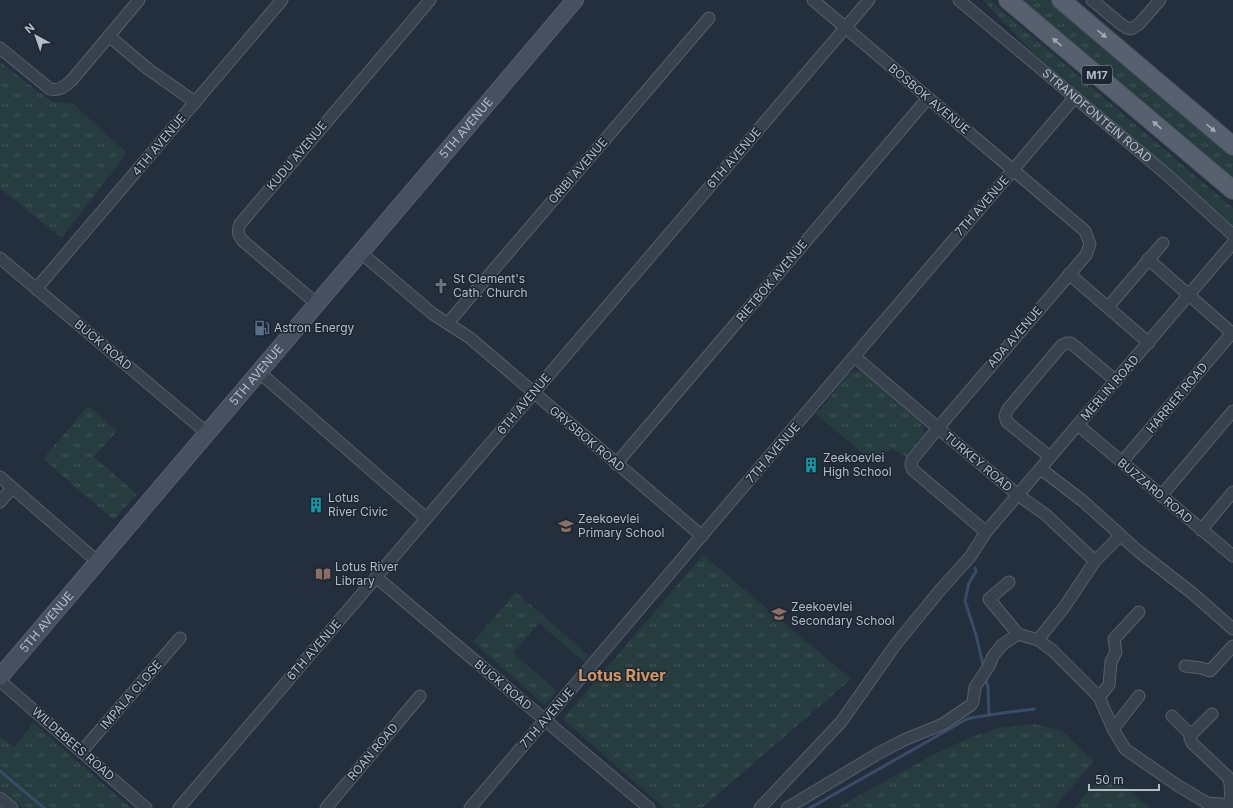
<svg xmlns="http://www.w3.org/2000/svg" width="1233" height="808" font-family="Inter,sans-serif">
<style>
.grass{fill:url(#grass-tufts)}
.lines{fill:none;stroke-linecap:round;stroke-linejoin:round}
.stream{stroke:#394c67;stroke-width:3}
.street-casing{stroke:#565f6c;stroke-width:13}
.secondary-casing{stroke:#565f6c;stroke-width:18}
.primary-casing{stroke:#414a57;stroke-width:20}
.street{stroke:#38414e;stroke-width:11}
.secondary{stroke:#465061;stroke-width:16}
.primary{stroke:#56606e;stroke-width:18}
.oneway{fill:#a1aab7}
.labels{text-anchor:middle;stroke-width:3;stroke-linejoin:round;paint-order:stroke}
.shield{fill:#1d2633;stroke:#878f9c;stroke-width:1}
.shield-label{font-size:11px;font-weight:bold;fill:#b4bcc9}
.street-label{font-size:12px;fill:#b4bcc9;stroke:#1d2633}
.poi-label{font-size:12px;fill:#b4bcc9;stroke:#1d2633;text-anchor:start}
.district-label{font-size:16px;font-weight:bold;fill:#d59563;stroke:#1d2633}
</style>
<defs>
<pattern id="grass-tufts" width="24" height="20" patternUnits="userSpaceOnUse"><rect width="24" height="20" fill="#263c3f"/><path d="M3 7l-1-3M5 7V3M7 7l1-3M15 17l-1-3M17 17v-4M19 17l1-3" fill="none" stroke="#435659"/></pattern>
</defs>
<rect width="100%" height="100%" fill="#242f3e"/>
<g class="grass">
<path d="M983 0H990L1233 208V227L1028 48Z"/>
<path d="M1018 0H1050L1233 155V181Z"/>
<path d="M0 62 52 102 72 103 127 153 61 238 0 188Z"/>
<path d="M862 369 922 421 924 435 906 457 891 448 875 464 815 413 821 409 849 373Z"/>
<path d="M88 406 117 431 94 457 137 494 114 520 43 459Z"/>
<path d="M703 555 851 679 702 808H664L563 719Z"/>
<path d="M516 592 589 656 584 662 539 623 513 653 557 691 545 705 473 642Z"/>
<path d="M34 723 131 808H22L0 789V737L14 747Z"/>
<path d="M1034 724 1062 731 1094 761 1054 808H837L929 757 969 738 998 728Z"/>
<path d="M1106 771 1150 808H1074Z"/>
</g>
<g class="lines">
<g class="stream">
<path d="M975 568 976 571 969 583 965 601 976 635 984 669"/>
<path d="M985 677 988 687 989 715"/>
<path d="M0 771 44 808"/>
<path d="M810 808 967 719C989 714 1012 712 1034 709"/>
</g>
<g class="street-casing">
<g id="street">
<path d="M813 0 1085 231 1090 244 1086 255 938 428 855 357"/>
<path id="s1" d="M959 0 1165 173 1233 235"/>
<path d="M1092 0 1122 25 1127 28 1131 29 1139 24 1160 0"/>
<path d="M109 36 148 69 195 102"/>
<path d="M0 48 50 89C60 91 65 86 72 80L139 0"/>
<path d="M360 252 433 314 470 338 702 536"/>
<path d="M0 258 207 433"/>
<path d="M1148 259 1233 334"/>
<path d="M1069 274 1149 343"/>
<path d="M36 289 282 0"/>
<path d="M317 304 243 241C238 235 237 231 240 224L430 0"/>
<path d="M1108 307 1163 243"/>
<path d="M448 323 709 18"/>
<path d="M259 372 426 518"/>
<path d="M1078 425 1233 556"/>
<path d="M1050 457 1007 422 1005 416 1008 409 1062 345 1067 343H1071L1116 381"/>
<path d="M1122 462 1232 333"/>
<path d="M616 464 928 98"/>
<path d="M1041 469 1084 502 1138 551 1192 593 1233 629"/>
<path d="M0 477 98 562"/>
<path d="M1161 496 1233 411"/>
<path d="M0 502 12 488"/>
<path d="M1201 530 1233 492"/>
<path d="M986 532 913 470 911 465 912 460 938 428 1018 495 1046 515 1095 561"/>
<path d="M376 577 649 808"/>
<path d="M1009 582 989 599 1018 634"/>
<path d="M1038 640 1065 606 1095 561 1120 536"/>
<path d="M1185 666 1201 668 1210 671 1233 646"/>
<path d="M0 681 146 808"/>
<path d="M1099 697 1109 685 1111 662 1116 652 1114 639 1139 612"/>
<path d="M1172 716 1191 735 1190 738 1192 743 1228 777 1230 782 1231 804"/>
<path d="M1113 729 1139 696"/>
<path d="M1191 735 1212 714"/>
<path d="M82 751 180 638"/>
<path d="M0 798 12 808"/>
<path d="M179 808 869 0"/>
<path d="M326 808 420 696"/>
<path d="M470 808 1075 97"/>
<path d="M760 808 841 722 896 644 941 589 970 557 986 532 1233 243"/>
<path d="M787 808 879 753 904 740 943 724 971 705 973 702 975 687 989 666 993 656 1002 645 1018 634 1038 640 1052 650 1099 697 1113 729 1125 749 1177 785 1207 803 1233 805"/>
</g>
</g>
<g class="secondary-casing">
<g id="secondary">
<path id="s2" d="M0 677 575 0"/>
</g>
</g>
<g class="primary-casing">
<g id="primary">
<path d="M1008 0 1233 190"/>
<path d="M1061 0 1233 146"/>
</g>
</g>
<use href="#street" class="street"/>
<use href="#secondary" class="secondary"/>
<use href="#primary" class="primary"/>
</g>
<defs><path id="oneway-solid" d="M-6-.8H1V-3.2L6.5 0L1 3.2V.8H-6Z"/></defs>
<g class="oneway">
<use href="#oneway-solid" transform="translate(1102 34) rotate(40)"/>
<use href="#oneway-solid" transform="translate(1057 42) rotate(-140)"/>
<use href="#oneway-solid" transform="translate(1157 125) rotate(-140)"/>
<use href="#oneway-solid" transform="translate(1211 128) rotate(41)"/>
</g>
<defs>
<g id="church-bare" transform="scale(1.2)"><path d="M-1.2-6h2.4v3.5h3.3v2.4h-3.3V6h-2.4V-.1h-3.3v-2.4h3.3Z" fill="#6b7280" stroke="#1d2633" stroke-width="2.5" paint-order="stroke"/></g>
<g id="fuel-bare" transform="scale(1.2)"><path d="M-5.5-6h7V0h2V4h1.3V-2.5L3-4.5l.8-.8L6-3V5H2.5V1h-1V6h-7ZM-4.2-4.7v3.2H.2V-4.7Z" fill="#5c6f8a" stroke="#1d2633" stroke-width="2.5" paint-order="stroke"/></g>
<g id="building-bare" transform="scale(1.2)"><path d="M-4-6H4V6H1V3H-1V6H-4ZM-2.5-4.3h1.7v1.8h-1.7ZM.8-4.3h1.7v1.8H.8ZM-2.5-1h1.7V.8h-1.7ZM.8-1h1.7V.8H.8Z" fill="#0f9aa8" stroke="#1d2633" stroke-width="2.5" paint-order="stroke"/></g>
<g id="school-bare" transform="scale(1.2)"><path d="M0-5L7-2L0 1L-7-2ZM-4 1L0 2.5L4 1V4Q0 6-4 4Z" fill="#8d6e63" stroke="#1d2633" stroke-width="2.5" paint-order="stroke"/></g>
<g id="library-bare" transform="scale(1.2)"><path d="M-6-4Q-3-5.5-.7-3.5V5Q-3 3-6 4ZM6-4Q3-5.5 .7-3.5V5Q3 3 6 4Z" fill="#8d6e63" stroke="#1d2633" stroke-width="2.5" paint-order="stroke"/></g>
</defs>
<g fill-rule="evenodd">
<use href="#church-bare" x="441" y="286"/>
<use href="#fuel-bare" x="262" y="328"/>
<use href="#building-bare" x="811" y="465"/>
<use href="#building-bare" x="316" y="505"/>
<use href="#school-bare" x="566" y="526"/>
<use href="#library-bare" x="323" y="574"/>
<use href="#school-bare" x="779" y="614"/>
</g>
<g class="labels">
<rect class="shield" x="1082" y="66" width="30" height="18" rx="3"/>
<g class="shield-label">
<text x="1097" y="79">M17</text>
</g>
<g class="street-label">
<text transform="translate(929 99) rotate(40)" y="4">BOSBOK AVENUE</text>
<text dy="4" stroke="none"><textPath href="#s1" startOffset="180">STRANDFONTEIN ROAD</textPath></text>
<text dy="4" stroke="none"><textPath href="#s2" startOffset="720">5TH AVENUE</textPath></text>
<text transform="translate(159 145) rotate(-50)" y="4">4TH AVENUE</text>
<text transform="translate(297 156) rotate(-50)" y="4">KUDU AVENUE</text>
<text transform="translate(734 158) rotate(-49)" y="4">6TH AVENUE</text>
<text transform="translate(578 171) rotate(-49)" y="4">ORIBI AVENUE</text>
<text transform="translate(982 206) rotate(-49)" y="4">7TH AVENUE</text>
<text transform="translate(772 281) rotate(-50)" y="4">RIETBOK AVENUE</text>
<text transform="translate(1015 337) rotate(-49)" y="4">ADA AVENUE</text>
<text transform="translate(103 345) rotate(40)" y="4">BUCK ROAD</text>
<text dy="4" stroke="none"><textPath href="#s2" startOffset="396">5TH AVENUE</textPath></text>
<text transform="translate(1110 388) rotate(-49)" y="4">MERLIN ROAD</text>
<text transform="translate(1177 398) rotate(-50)" y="4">HARRIER ROAD</text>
<text transform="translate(524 404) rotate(-50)" y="4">6TH AVENUE</text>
<text transform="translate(587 439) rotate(40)" y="4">GRYSBOK ROAD</text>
<text transform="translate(773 453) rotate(-49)" y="4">7TH AVENUE</text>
<text transform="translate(978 462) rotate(40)" y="4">TURKEY ROAD</text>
<text transform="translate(1155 491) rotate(40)" y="4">BUZZARD ROAD</text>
<text dy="4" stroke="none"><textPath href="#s2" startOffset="72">5TH AVENUE</textPath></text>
<text transform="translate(314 650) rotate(-49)" y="4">6TH AVENUE</text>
<text transform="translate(503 685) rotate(40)" y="4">BUCK ROAD</text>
<text transform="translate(131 695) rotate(-49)" y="4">IMPALA CLOSE</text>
<text transform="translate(547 718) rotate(-49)" y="4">7TH AVENUE</text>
<text transform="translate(73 744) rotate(41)" y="4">WILDEBEES ROAD</text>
<text transform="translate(373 752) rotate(-50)" y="4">ROAN ROAD</text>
</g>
<g class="poi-label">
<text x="453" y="283">St Clement's<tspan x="453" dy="14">Cath. Church</tspan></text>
<text x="274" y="332">Astron Energy</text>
<text x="823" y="462">Zeekoevlei<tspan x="823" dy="14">High School</tspan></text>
<text x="328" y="502">Lotus<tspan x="328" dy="14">River Civic</tspan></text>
<text x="578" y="523">Zeekoevlei<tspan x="578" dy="14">Primary School</tspan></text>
<text x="335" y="571">Lotus River<tspan x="335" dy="14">Library</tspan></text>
<text x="791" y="611">Zeekoevlei<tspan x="791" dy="14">Secondary School</tspan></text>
</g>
<g class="district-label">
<text x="622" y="681">Lotus River</text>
</g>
</g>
<g transform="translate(36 36) rotate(320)" stroke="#1d2633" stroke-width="3" paint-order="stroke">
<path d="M0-3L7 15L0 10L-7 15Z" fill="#b4bcc9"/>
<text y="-6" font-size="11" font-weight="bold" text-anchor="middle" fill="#b4bcc9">N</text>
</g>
<path d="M1089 784v6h70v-6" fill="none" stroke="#b4bcc9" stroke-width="2"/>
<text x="1095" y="784" font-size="12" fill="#b4bcc9" stroke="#1d2633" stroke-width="3" paint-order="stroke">50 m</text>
</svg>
